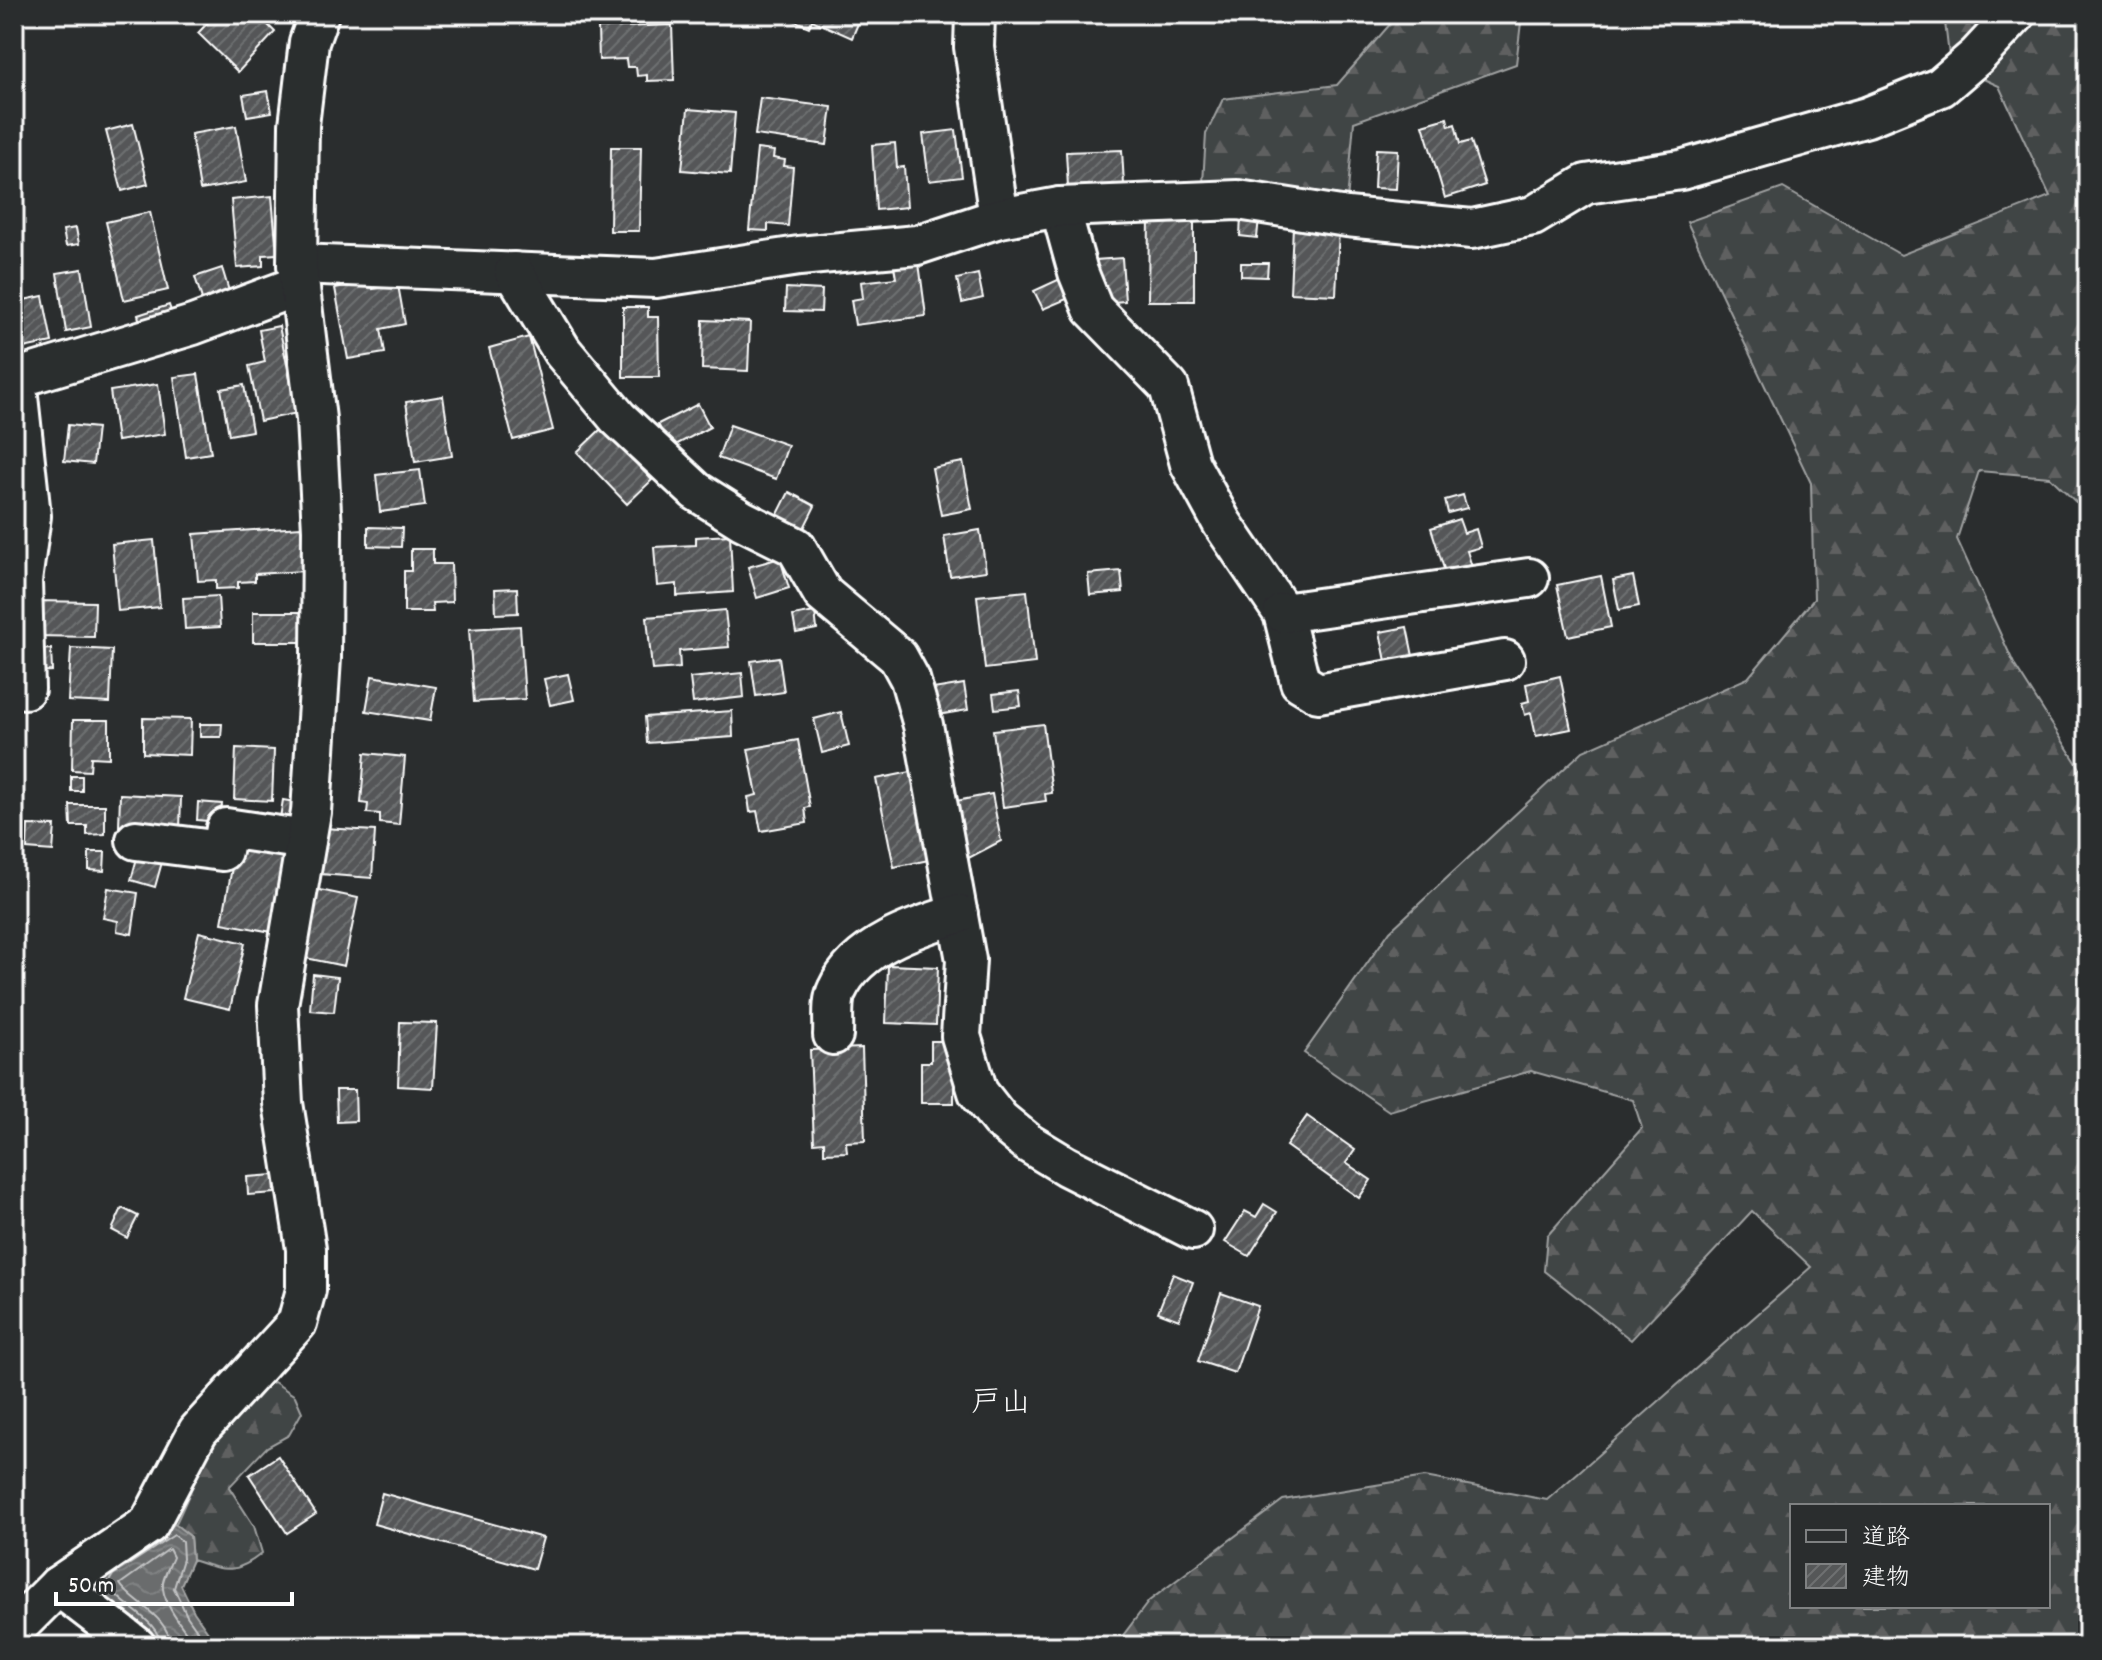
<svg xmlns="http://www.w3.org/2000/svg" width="2102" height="1660" font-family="Dekko,'Klee One',sans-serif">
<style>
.forest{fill:url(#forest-firs);stroke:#a0a2a2;stroke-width:2;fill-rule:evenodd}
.water{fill:url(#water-waves);stroke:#a6a7a7;stroke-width:2}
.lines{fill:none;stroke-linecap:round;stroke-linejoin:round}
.shore{stroke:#c3c4c5;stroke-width:2}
.building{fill:url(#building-hatch);stroke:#fff;stroke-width:2}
.minor-casing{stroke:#fff;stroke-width:44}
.minor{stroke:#2a2d2e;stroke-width:38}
.labels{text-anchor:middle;stroke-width:6;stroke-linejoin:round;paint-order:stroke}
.quarter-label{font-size:30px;fill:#fff;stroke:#2a2d2e}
</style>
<defs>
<pattern id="forest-firs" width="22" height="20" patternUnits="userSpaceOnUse" patternTransform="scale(2)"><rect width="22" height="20" fill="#414445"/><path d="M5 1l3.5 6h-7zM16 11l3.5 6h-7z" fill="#5e6061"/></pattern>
<pattern id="water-waves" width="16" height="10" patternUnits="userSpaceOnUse" patternTransform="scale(2)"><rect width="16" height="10" fill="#6a6c6d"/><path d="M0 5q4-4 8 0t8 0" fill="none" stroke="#808283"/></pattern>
<pattern id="building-hatch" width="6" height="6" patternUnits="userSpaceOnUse" patternTransform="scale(2)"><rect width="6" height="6" fill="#555758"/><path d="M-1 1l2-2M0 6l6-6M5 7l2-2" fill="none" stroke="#6e7071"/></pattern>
</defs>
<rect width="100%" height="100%" fill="#2a2d2e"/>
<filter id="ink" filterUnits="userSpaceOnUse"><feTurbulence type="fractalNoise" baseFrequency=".0125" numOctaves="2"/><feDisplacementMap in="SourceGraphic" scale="16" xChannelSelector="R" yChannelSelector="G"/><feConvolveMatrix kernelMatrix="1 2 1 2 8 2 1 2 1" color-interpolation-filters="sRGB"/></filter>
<g filter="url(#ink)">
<g class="forest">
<path d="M1399 14H1522L1516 64 1354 122 1347 202 1203 183 1206 134 1223 99 1337 85Z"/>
<path d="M1944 14H2088V514L2050 477 1979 471 1957 539 2015 666 2088 781V1646H1115L1149 1601 1283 1500 1425 1477 1547 1500 1811 1267 1752 1211 1631 1340 1544 1271 1547 1236 1642 1128 1633 1100 1531 1071 1389 1111 1304 1053 1390 931 1583 751 1748 678 1814 599 1811 483 1687 222 1783 188 1901 255 2050 196 1999 86 1950 64ZM1792 1506H2048V1606H1792Z"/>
<path d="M274 1382 295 1396 302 1412 289 1435 267 1447 229 1487 254 1526 262 1553C235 1576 223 1570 192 1560L190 1536 175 1525C199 1478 219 1401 274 1382Z"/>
</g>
<path class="water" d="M175 1524 190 1536 192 1560 181 1585 194 1612 218 1646H156L129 1614 110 1603 98 1584 106 1570Z"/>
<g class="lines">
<g class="shore">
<path d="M161 1646C158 1617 119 1607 108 1583L113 1575 174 1535 182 1541 183 1559 174 1588 187 1616 208 1646"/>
<path d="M171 1646C169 1616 132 1603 120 1584L169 1549 173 1557C170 1565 165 1573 163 1582 160 1602 185 1630 196 1646"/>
</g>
</g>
<g class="building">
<path d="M216 14H257L275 32 238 72 198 33Z"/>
<path d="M790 14H862L852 38 812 20 809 27 788 18Z"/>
<path d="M672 25 674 80 647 81V75L637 76 636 67H627L626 59 599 60 598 28Z"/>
<path d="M268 91 272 112 247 116 243 95Z"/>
<path d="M760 98 832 107 827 145 755 135Z"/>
<path d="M688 109 735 113 730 174 682 170Z"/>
<path d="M1447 118 1449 126 1455 124 1460 144 1471 141 1485 185 1445 198 1423 125Z"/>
<path d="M133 124 148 184 122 191 106 131Z"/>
<path d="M236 126 246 182 200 190 191 134Z"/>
<path d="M956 130 962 177 929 181 923 134Z"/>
<path d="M895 143 897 168 904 167 907 207 876 210 872 145Z"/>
<path d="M611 147H641L639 231H610Z"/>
<path d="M757 149 774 151 773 158 785 160 784 166 793 167 788 226 768 224V231L749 230Z"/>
<path d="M1376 149 1398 150 1396 189 1374 188Z"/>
<path d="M1122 150 1124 185 1068 187 1066 152Z"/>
<path d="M272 196 277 254 263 255V266L237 268 231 200Z"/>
<path d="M150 212 168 290 124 300 106 222Z"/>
<path d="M1241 216 1259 217 1257 238 1240 236Z"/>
<path d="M1149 217H1194V301H1148Z"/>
<path d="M1293 226 1339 228 1336 295 1290 293Z"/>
<path d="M76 228 79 244 66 246 63 230Z"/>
<path d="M1122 258 1125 301 1099 303 1095 260Z"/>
<path d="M919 263 926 316 855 325 851 300 863 298 861 282 896 278 894 266Z"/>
<path d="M1241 263H1268L1267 277 1241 276Z"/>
<path d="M222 268 229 291 202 299 195 277Z"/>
<path d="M82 269 91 327 66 332 57 273Z"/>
<path d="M978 274 983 298 962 303 957 279Z"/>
<path d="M1060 279 1069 298 1043 309 1034 291Z"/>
<path d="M372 281 373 289 398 285 405 324 381 329 385 353 348 359 335 288Z"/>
<path d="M786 288 822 290 821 312 785 311Z"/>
<path d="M43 296 52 342 14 350V302Z"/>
<path d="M169 305 173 317 141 327 138 315Z"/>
<path d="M623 307H648V317H658L659 377H623Z"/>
<path d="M703 320 750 322 748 371 702 369Z"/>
<path d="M279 326 297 413 260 421 249 366 265 362 259 330Z"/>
<path d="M529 337 553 430 513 440 489 348Z"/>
<path d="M198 374 211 453 186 457 174 377Z"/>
<path d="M158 384 165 434 117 441 110 391Z"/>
<path d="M244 385 252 431 229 435 221 389Z"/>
<path d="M443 396 452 456 415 462 406 402Z"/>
<path d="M698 404 710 427 670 448 658 424Z"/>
<path d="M68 425 97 428 93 464 64 461Z"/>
<path d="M730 425 788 445 776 479 718 458Z"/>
<path d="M602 428 652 480 627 504 577 452Z"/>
<path d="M963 462 972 509 941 515 932 468Z"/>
<path d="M420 470 425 506 380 512 376 475Z"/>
<path d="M789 492 815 506 802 532 776 518Z"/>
<path d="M1463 495 1467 508 1448 513 1445 500Z"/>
<path d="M1459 519 1464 533 1476 529 1481 547 1467 551 1472 567 1446 575 1431 528Z"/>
<path d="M301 527 304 571 255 574V581L238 582V588L216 589V580L198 581 194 534Z"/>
<path d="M368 527 402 528 401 547 368 546Z"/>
<path d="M980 530 986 571 950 576 944 536Z"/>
<path d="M730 535 733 592 677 596V584L657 586 654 547 696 545V537Z"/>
<path d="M154 540 160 607 118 611 112 544Z"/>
<path d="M411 549H433V564H451L452 602 432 603 433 612H404V571H411Z"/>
<path d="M780 558 789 588 757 598 748 567Z"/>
<path d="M1121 571 1123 592 1090 595 1088 574Z"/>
<path d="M1601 576 1611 627 1568 636 1557 585Z"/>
<path d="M1633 576 1639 606 1619 610 1613 580Z"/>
<path d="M517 588 518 613 496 614 495 589Z"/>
<path d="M1027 591 1035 663 985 669 977 596Z"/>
<path d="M218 596 220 627 185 629 183 598Z"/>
<path d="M35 601 95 602 94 637 35 636Z"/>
<path d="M725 610 729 647 679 651 680 668 652 670 647 617Z"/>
<rect x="253" y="612" width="49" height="30"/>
<path d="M815 612 817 629 796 633 793 616Z"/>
<path d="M520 626 525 699 474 702 469 629Z"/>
<path d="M1407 627 1414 661 1387 666 1380 632Z"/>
<path d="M71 648 112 650 110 703 68 701Z"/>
<path d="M51 649 52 671 32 672 31 650Z"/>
<path d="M779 657 784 692 756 696 751 661Z"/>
<path d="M742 673 744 697 693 703 690 678Z"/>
<path d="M568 674 574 700 550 705 544 679Z"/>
<path d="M372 676 436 687 430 721 366 711Z"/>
<path d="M1560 676 1571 729 1536 736 1531 713 1525 715 1522 703 1529 701 1526 684Z"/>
<path d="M964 684 968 710 931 716 927 690Z"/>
<path d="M1019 691 1021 706 995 709 993 694Z"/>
<path d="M732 711 733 737 647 743 645 717Z"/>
<path d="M841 712 849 746 822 753 814 719Z"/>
<path d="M143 718 191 719 190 755 143 753Z"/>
<path d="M73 720H109V758L91 757 90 771 72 770Z"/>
<path d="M200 724H222L221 737H200Z"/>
<path d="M1043 724 1052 793 1045 794 1046 801 1003 807 993 730Z"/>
<path d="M798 740 810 807 805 808 807 823 761 831 757 811 750 812 748 797 757 795 748 749Z"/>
<path d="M236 748 274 750 272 801 234 799Z"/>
<path d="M365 753 405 757 399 825 380 823V814L367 813 368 804 361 803Z"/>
<path d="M911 772 929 860 894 867 876 779Z"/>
<rect x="71" y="776" width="11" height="15"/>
<path d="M120 794 181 797 180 830 119 827Z"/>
<path d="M992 794 1001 841 963 861 951 802Z"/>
<path d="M283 800 295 802 293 826 279 824Z"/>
<path d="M198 802 222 804 220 822 197 820Z"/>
<path d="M70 805H105V834L87 835V826H71Z"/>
<path d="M28 825 55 826 53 851 27 849Z"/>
<path d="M323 828 375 831 372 878 320 874Z"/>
<path d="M236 845 286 855 272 932 222 923Z"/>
<path d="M140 847 164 855 155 887 131 880Z"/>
<path d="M89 852H105L104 871 89 870Z"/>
<path d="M108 888 138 893 132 934 117 931 118 921 103 918Z"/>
<path d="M315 889 358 898 344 966 301 957Z"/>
<path d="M199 932 245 943 230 1009 183 998Z"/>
<path d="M888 965 938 967 936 1025 886 1023Z"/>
<path d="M313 974 338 977 334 1012 310 1010Z"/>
<path d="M400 1022 437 1023 433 1088 398 1086Z"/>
<path d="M931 1041H954V1103H921V1062H931Z"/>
<path d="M862 1048 865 1141 846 1142 847 1152 824 1153V1142L814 1143 810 1050Z"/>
<path d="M336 1090H355L356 1121 337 1122Z"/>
<path d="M1307 1116 1355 1150 1346 1163 1371 1180 1359 1198 1286 1146Z"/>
<path d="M274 1175 275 1193 248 1195 247 1177Z"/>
<path d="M1264 1204 1277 1212 1249 1256 1225 1242 1245 1211 1256 1217Z"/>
<path d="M122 1208 138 1216 127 1238 112 1230Z"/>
<path d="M1173 1274 1193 1282 1179 1320 1158 1312Z"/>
<path d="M1221 1293 1258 1306 1235 1373 1198 1361Z"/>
<path d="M278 1456 316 1514 287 1533 249 1475Z"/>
<path d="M382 1493 543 1538 534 1569 374 1524Z"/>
</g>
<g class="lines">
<g class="minor-casing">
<g id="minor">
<path d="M975 14 974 47 999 218"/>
<path d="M1060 207 1078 272 1093 309 1169 387 1190 464 1222 523 1283 613 1300 682 1318 693 1505 660"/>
<path d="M297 264 656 278 799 256 917 245 999 218 1060 207 1238 200 1347 217 1472 229 1533 216 1586 184 1681 170 1867 117 1941 87 1977 56 2016 14"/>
<path d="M514 272 562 351 618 418 696 491 742 520 796 547 823 594 898 657 910 679 923 725 966 960 961 1036 978 1092 1000 1120 1028 1143 1066 1166 1193 1230"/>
<path d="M16 378 31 516 22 581 25 689"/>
<path d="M14 379 193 325 297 286"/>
<path d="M1283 613 1529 578"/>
<path d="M136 840 222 851 226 828 306 840"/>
<path d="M833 1035C834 1022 831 1002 837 990 857 946 915 927 958 914"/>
<path d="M58 1586 136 1646"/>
<path d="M14 1630 58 1586 149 1524 198 1431 297 1323 306 1290V1249L283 1103 278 1005 311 812 321 658 322 530 316 419 297 264 299 125 309 42 319 14"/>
</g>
</g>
<use href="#minor" class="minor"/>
</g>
</g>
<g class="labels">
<g class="quarter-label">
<text x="1001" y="1411">戸山</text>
</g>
</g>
<rect width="2102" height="1660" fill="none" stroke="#2a2d2e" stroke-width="48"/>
<rect x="24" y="24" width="2054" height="1612" fill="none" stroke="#fff" stroke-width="3" filter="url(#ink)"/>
<rect x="1790" y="1504" width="260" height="104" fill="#2a2d2e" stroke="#7f8182" stroke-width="2"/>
<rect x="1806" y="1530" width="40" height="12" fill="#2a2d2e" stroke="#7f8182" stroke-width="2"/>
<text x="1862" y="1544" font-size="24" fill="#ffffff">道路</text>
<rect x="1806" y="1564" width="40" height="24" fill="url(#building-hatch)" stroke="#7f8182" stroke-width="2"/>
<text x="1862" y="1584" font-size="24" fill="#ffffff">建物</text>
<path d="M56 1592v12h236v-12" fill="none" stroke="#ffffff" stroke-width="4"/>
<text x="68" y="1592" font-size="24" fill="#ffffff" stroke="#2a2d2e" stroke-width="6" paint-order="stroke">50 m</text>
</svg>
